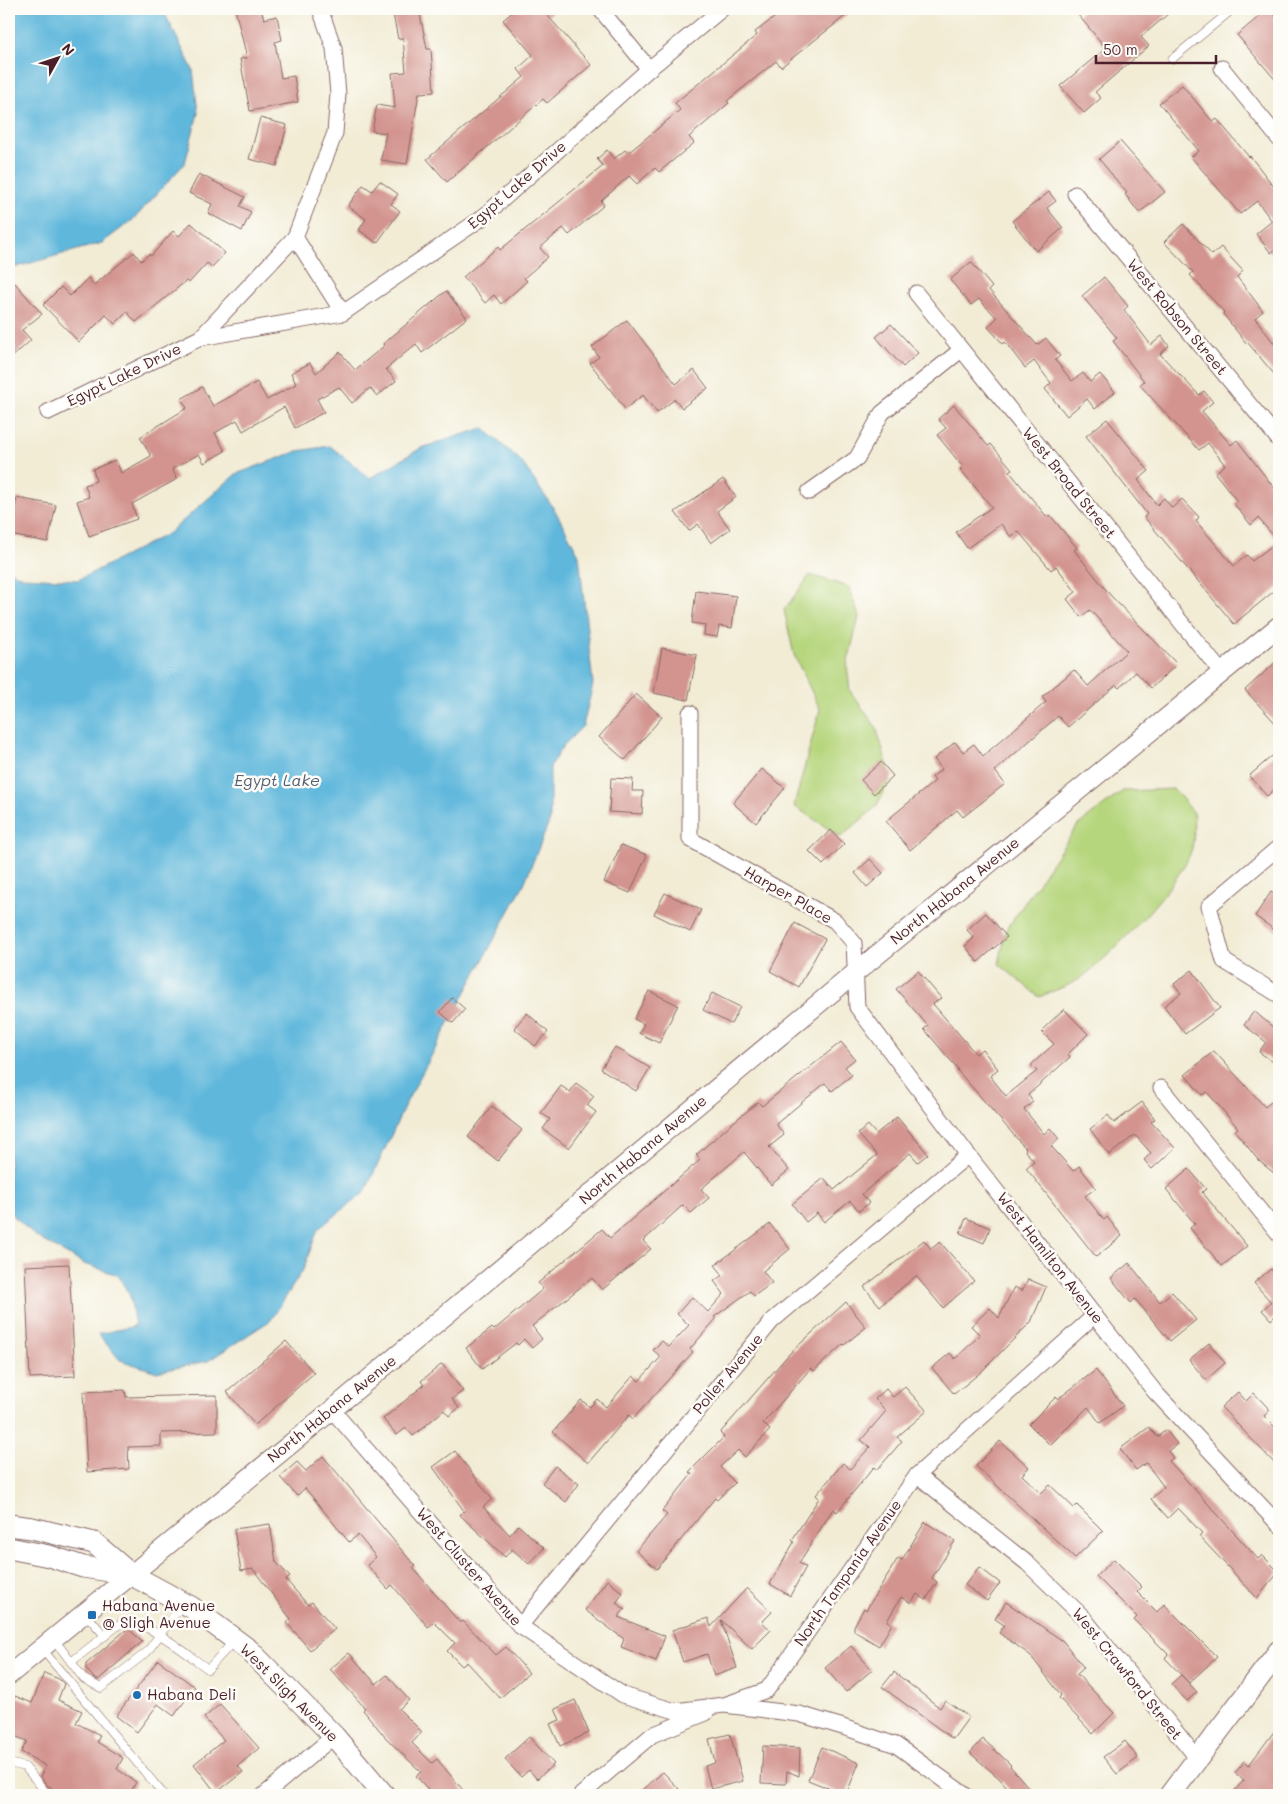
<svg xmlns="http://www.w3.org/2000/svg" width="1288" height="1804" font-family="Mali,sans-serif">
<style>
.green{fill:#b6d67d;stroke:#807a54}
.water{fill:#5fb7dc;stroke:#546b84}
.building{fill:#d3948f}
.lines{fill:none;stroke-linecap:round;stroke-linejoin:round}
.service-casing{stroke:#856766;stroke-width:9}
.minor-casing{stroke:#856766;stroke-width:17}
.tertiary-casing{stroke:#856766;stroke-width:21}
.secondary-casing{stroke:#856766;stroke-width:23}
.service{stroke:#fff;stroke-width:8}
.minor{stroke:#fff;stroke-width:15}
.tertiary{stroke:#fff;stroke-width:19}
.secondary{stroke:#fff;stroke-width:21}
.poi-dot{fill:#1f6fb2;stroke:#fdfcf7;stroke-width:2}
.labels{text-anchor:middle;stroke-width:5;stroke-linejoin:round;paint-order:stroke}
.street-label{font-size:15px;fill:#4a1f2b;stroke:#fdfcf7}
.poi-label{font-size:15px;fill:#4a1f2b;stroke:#fdfcf7;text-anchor:start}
.water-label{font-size:16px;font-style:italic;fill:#525c72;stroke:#fdfcf7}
</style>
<rect width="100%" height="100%" fill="#fdfcf7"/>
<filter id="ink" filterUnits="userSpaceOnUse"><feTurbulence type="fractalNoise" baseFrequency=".02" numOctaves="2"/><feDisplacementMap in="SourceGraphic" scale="10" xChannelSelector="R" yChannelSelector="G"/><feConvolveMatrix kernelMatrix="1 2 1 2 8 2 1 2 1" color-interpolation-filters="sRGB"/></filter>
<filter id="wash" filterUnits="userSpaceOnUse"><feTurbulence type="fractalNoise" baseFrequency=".0096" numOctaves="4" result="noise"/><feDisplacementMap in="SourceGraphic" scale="20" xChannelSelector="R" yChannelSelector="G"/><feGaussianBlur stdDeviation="1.12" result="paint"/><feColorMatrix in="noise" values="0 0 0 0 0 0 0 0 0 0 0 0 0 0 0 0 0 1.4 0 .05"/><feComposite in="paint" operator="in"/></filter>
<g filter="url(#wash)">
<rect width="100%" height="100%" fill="#f2ecd5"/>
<g class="green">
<path d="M810 575 849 587 859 617 847 665 850 691 876 727 891 777 876 807 841 837 794 806 820 709 794 655 784 610Z"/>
<path d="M1174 789 1194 813C1193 824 1195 837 1192 848 1185 879 1108 959 1081 978 1069 986 1053 991 1039 997L999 964 1006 930 1078 825 1123 791Z"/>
</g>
<g class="water">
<path d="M9 9H159L165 14 193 70 198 113 185 163 134 219 102 243 9 269Z"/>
<path d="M483 428 521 461 556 512 579 555 593 684 583 726 562 747 550 767V820L524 884 407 1101 365 1192 318 1229 303 1270 271 1320 208 1361 157 1372 120 1360 98 1334 135 1326 130 1296 118 1275 84 1264 35 1236 9 1212V570L22 577 78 580 169 533 236 474 298 451 330 446 370 478 421 448Z"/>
</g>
<g id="blocks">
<g class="building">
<path d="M235 9H261L264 19 277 16 282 40 275 42 281 78 294 76 298 102 250 111 240 59 247 58Z"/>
<path d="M392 9H419L427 49H431L434 92 419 93 407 164 381 160 386 133 372 131 377 105 395 108 392 73 406 72 403 38 398 39Z"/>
<path d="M516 9H556L548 16 591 65 547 103 543 99 447 182 427 159 524 77 518 69 533 55 503 20Z"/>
<path d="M786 9H854L781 67 776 61 727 101 729 103 689 137 694 143 659 172 655 168 637 184 629 176 601 201 604 205 569 235 563 228 540 248 548 257 524 278 527 281 501 304 494 295 485 303 463 277 498 247 500 250 603 166 597 159 607 150 614 159 625 150 628 153 680 110 675 103 757 35 755 32Z"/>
<path d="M1084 9H1174L1141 37 1149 46 1095 92 1101 98 1084 113 1060 86 1106 48 1078 15Z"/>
<path d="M1268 9 1279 20V84L1237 35Z"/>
<path d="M1182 85 1213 122 1217 119 1249 157 1250 156 1279 193V246L1271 253 1256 234 1272 221 1257 201 1240 214 1191 157 1199 151 1159 103Z"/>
<path d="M260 118 287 125 277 166 249 159Z"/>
<path d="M1120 141 1165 192 1139 213 1125 194 1127 193 1099 159Z"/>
<path d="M199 174 245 197 240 206 251 212 242 231 208 213 212 204 189 193Z"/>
<path d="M380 181 398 194 391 204 400 211 377 243 359 230 366 219 348 206 363 185 372 191Z"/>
<path d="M1049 192 1056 201 1047 208 1063 228 1036 251 1012 221Z"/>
<path d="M191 223 225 253 212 267 207 263 189 283 186 281 136 322 127 312 115 324 106 315 79 342 43 305 61 287 70 296 88 278 94 285 134 252 141 261 149 254 151 256 173 231 179 236Z"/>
<path d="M1183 224 1212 255 1221 247 1243 271 1237 277 1263 311 1255 318 1279 350V380L1248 343 1247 344 1223 314 1224 312 1190 275 1193 272 1164 242Z"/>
<path d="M971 262 992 287 989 290 1037 345 1046 338 1060 356 1055 360 1072 381 1083 373 1090 382 1100 374 1115 392 1095 409 1087 399 1067 416 1045 389 1051 383 1034 361 1025 368 1005 342 1003 344 988 327 997 318 979 299 971 305 950 280Z"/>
<path d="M1104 277 1128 306 1124 310 1151 345 1162 336 1169 346 1160 354 1199 395 1204 391 1213 402 1202 411 1231 445 1237 440 1279 494V587L1234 624 1144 517 1147 514 1086 436 1107 419 1149 471 1138 480 1157 505 1164 498 1172 508 1182 499 1199 517 1196 521 1234 566 1247 555 1252 561 1278 541 1258 518 1251 525 1234 504 1237 501 1215 473 1225 465 1208 443 1199 450 1140 385 1144 381 1113 341 1117 338 1082 296Z"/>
<path d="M15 283 42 314 22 330 31 340 9 360V289Z"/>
<path d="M446 291 467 318 422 353 416 344 386 369 396 381 377 396 370 388 352 403 339 387 317 399 324 412 295 428 284 407 243 431 237 420 215 433 225 451 204 463 199 454 172 469 177 479 132 504 137 519 89 536 77 501 89 497 85 485 96 481 93 469 116 460 121 473 151 456 140 437 187 408 181 399 202 387 213 406 257 382 267 400 296 384 291 373 310 363 316 373 340 352 355 370 384 346 383 344Z"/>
<path d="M627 320 676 384 694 370 708 388 682 408 675 399 657 413 643 395 625 409 590 363 599 357 592 347Z"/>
<path d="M891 324 918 353 903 367 876 337Z"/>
<path d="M954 405 988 446 991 444 1012 469 1009 471 1047 517 1050 515 1077 548 1074 550 1111 596 1177 664 1151 688 1136 672 1119 688 1116 685 1068 727 1058 716 995 771 1005 784 963 817 957 810 910 850 886 821 935 781 932 777 942 769 934 759 955 742 963 752 974 744 983 756 1046 702 1042 697 1074 670 1088 686 1127 651 1090 610 1081 617 1067 599 1076 592 1056 566 1051 570 1018 531 1011 537 1001 524 967 548 956 532 992 507 960 469 963 467 937 435 946 428 938 419Z"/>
<path d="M723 479 736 497 717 511 730 529 711 543 698 524 689 531 675 512Z"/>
<path d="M17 498 56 505 48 542 9 535Z"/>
<path d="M696 591 736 596 732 628 719 626 717 637 704 635 705 625 692 623Z"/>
<path d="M662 648 697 655 688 700 654 693Z"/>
<path d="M1279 659V727L1245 690Z"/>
<path d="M636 694 662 717 625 760 599 737Z"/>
<path d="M1279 750V785L1267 796 1249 776Z"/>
<path d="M881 762 893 776 874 794 861 780Z"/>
<path d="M762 769 785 788 756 823 733 803Z"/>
<path d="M611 778 633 779 632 791H643L642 814 609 812Z"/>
<path d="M831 830 844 844 823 865 809 851Z"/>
<path d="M621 845 647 855 630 893 604 882Z"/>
<path d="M870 859 883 873 867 887 855 873Z"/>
<path d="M1271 892 1279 897V933L1255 916Z"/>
<path d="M665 893 701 910 690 932 654 914Z"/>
<path d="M986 913 1007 937 978 962 965 946 974 938 967 930Z"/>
<path d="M795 923 825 939 799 987 770 971Z"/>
<path d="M1192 970 1220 1008 1185 1034 1164 1006 1181 993 1174 984Z"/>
<path d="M918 971 941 998 933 1004 976 1054 982 1049 998 1069 990 1076 1006 1096 1037 1071 1031 1065 1054 1044 1041 1031 1064 1009 1088 1034 1068 1054 1070 1057 1028 1095 1033 1102 1024 1109 1044 1134 1050 1128 1059 1139 1051 1146 1073 1171 1079 1166 1096 1188 1085 1196 1104 1220 1107 1217 1122 1236 1096 1257 1026 1168 1034 1161 1025 1151 1026 1149 957 1070 958 1069 924 1029 928 1026 896 989Z"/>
<path d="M649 991 678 1005 659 1043 639 1033 644 1024 634 1019Z"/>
<path d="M712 993 740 1007 731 1024 703 1010Z"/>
<path d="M452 998 465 1009 453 1023 440 1012Z"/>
<path d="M1254 1011 1275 1029 1279 1022V1066L1259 1052 1266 1042 1244 1025Z"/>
<path d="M527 1013 548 1032 535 1046 514 1028Z"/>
<path d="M841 1042 855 1059 845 1067 852 1075 832 1091 825 1083 776 1124 784 1135 769 1147 789 1170 771 1185 744 1152 701 1189 709 1198 691 1213 683 1205 643 1241 651 1249 602 1290 592 1278 532 1326 542 1339 532 1348 524 1339 518 1345 516 1343 482 1369 466 1348 492 1328 494 1330 543 1289 538 1283 602 1229 610 1238 700 1160 696 1155 730 1125 758 1102 762 1106Z"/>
<path d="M615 1047 650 1068 636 1091 601 1069Z"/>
<path d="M1214 1051 1265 1107 1271 1102 1279 1113V1177L1259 1161 1235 1131 1238 1128 1207 1092 1202 1095 1185 1075Z"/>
<path d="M576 1083 594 1096 587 1105 596 1112 569 1148 543 1129 550 1119 541 1113 561 1086 570 1092Z"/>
<path d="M1142 1102 1155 1119 1151 1122 1175 1148 1152 1169 1144 1160 1151 1153 1135 1135 1109 1155 1090 1129 1108 1115 1114 1123Z"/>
<path d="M492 1106 522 1130 498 1161 468 1137Z"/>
<path d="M897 1117 928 1154 918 1162 910 1153 862 1194 869 1203 859 1211 850 1201 824 1222 817 1213 806 1222 792 1204 824 1178 834 1190 877 1155 858 1134 868 1125 876 1134Z"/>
<path d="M1189 1169 1206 1189 1202 1192 1247 1246 1222 1266 1190 1228 1195 1224 1166 1189Z"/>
<path d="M966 1218 990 1228 984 1243 960 1233Z"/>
<path d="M770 1224 790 1249 763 1271 772 1283 754 1296 750 1291 714 1317 716 1319 690 1349 693 1352 633 1419 629 1415 588 1463 553 1432 581 1400 590 1407 597 1399 606 1407 633 1376 639 1381 661 1357 653 1350 662 1341 669 1347 689 1325 677 1314 692 1297 708 1312 724 1294 714 1281 723 1275 715 1265Z"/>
<path d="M924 1240 931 1249 940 1242 974 1281 943 1308 916 1276 880 1306 864 1287Z"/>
<path d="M1129 1263 1160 1302 1172 1292 1196 1320 1170 1341 1135 1299 1131 1303 1111 1278Z"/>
<path d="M69 1264 75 1376 30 1378 25 1266Z"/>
<path d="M1271 1269 1279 1278V1312L1271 1320 1262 1310 1271 1302 1254 1283Z"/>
<path d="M1028 1279 1046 1287 1031 1322 981 1372 954 1394 932 1368 950 1353 955 1359 980 1335 971 1326 990 1308 999 1318 1014 1287 1022 1291Z"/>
<path d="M846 1302 866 1327 844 1345 843 1344 814 1371 811 1368 763 1423 770 1430 745 1457 738 1450 720 1467 735 1483 717 1500 715 1498 657 1569 636 1551 667 1515 662 1511 692 1474 689 1472 724 1437 720 1433 790 1353Z"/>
<path d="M286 1341 314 1373 255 1425 227 1392Z"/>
<path d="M1209 1343 1225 1363 1206 1380 1189 1360Z"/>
<path d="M442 1364 463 1391 452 1399 459 1408 449 1416 444 1410 413 1436 406 1428 397 1435 383 1419 424 1385 421 1381Z"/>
<path d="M1096 1370 1123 1406 1100 1423 1088 1407 1050 1445 1029 1424 1056 1397 1058 1399Z"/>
<path d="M905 1387 927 1411 897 1437 902 1441 877 1470 874 1467 837 1512 833 1509 799 1563 806 1567 790 1596 770 1584 794 1542 792 1540 819 1498 816 1495 843 1463 850 1469 870 1447 861 1440 886 1411 875 1399 886 1389 893 1397Z"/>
<path d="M125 1390 126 1397 217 1395V1432L161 1433V1446L128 1447 129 1469 87 1472 83 1392Z"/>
<path d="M1238 1392 1246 1401 1254 1393 1270 1410 1264 1416 1279 1431V1468L1221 1407Z"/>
<path d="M1149 1427 1157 1437 1166 1430 1177 1444 1168 1451 1173 1458 1169 1461 1258 1559 1262 1555 1279 1572 1257 1598 1199 1536 1202 1533 1178 1508 1168 1518 1151 1499 1164 1487 1146 1463 1136 1470 1120 1449Z"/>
<path d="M1000 1441 1029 1467 1022 1475 1041 1493 1050 1485 1074 1508 1077 1505 1103 1531 1075 1558 976 1466Z"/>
<path d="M455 1451 492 1499 483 1507 510 1535 518 1525 544 1548 529 1564 512 1549 505 1557 460 1515 464 1511 433 1467Z"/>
<path d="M323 1456 415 1566 413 1568 460 1623 463 1621 496 1655 506 1647 529 1673 500 1698 467 1662 462 1666 447 1651 455 1643 434 1622 428 1627 392 1585 388 1589 367 1565 376 1557 358 1535 349 1542 305 1488 297 1496 280 1477 297 1462 306 1471Z"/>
<path d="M555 1466 579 1484 566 1502 542 1483Z"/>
<path d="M925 1522 955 1541 932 1578 937 1582 926 1600 917 1594 911 1603 901 1597 887 1621 892 1624 879 1646 854 1631V1626L864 1608 866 1610 898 1558 902 1560Z"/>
<path d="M270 1524 276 1562 290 1577 286 1580 308 1605 312 1602 335 1629 310 1650 287 1623 291 1619 253 1569 241 1571 234 1529Z"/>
<path d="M1114 1559 1142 1587 1137 1592 1157 1612 1164 1604 1217 1657 1189 1683 1165 1658 1168 1654 1134 1620 1137 1617 1096 1576Z"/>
<path d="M979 1567 1000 1583 987 1601 965 1585Z"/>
<path d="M607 1580 623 1593 616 1603 625 1609 618 1617 665 1636 656 1661 621 1647 624 1639 585 1610Z"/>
<path d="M747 1588 772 1612 762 1622 771 1630 752 1649 721 1620 737 1668 714 1676 707 1654 683 1662 672 1630 708 1618 711 1627Z"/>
<path d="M1006 1602 1063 1641 1084 1668 1077 1674 1114 1713 1093 1734 1059 1698 1061 1695 1030 1655 999 1633 1004 1625 995 1619Z"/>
<path d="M128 1628 142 1642 98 1680 94 1678 86 1669V1664Z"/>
<path d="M851 1646 872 1670 846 1692 825 1668Z"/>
<path d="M349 1653 376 1684 387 1675 409 1700 399 1709 422 1732 412 1743 432 1763 437 1759 467 1795H433L416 1776 421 1772 386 1738 363 1710 365 1708 330 1669Z"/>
<path d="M158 1660 195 1687 174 1716 158 1704 137 1732 116 1716Z"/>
<path d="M894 1672 940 1708 945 1700 969 1717 953 1739 882 1687Z"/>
<path d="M44 1673 59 1679 64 1684 58 1700 82 1711 76 1723 100 1735 97 1742 123 1758 117 1769 136 1782 129 1795H63L47 1785 40 1776 46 1766 21 1752 27 1741 9 1734V1712L15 1696 32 1703Z"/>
<path d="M1181 1675 1197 1692 1187 1701 1171 1684Z"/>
<path d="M575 1700 589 1733 560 1746 550 1724 560 1720 555 1709Z"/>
<path d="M220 1704 259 1748 238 1766 243 1772 216 1793 194 1764 224 1740 204 1718Z"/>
<path d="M1279 1725V1795H1231L1244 1780 1235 1773 1245 1761 1249 1765Z"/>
<path d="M730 1734 743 1781 711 1789 705 1766 715 1763 709 1739Z"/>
<path d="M529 1737 554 1764 537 1779 529 1770 521 1777 505 1759Z"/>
<path d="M983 1739 1011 1765 1010 1766 1035 1795H1014L999 1778 970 1753Z"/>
<path d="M1125 1741 1138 1758 1117 1774 1103 1757Z"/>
<path d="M763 1746 800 1748 799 1776 787 1771 786 1784 761 1783Z"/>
<path d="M822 1747 859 1763 846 1795 808 1780Z"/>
<path d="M663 1772 679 1789 672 1795H637Z"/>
</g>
</g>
</g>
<g filter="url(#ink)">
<use href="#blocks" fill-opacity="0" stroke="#856766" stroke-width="1"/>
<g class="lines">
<g class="service-casing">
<g id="service">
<path d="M1172 59 1233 9"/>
<path d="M85 1613 105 1636"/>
<path d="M53 1638 84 1679 101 1688 147 1652 182 1605"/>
<path d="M42 1649 164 1795"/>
<path d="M71 1662 121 1623C143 1616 189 1656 208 1669L234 1641"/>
<path d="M9 1763 25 1767 48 1795"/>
</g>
</g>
<g class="minor-casing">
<g id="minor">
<path d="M320 9 334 48 338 94 335 133 295 237 343 313"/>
<path d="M600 9 649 69"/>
<path d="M1222 68 1279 139"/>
<path d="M1075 194 1279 440"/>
<path d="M916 293 1222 673"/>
<path d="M200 338 343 313 482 218 649 69 722 9"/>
<path d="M48 412 200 338 295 237"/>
<path d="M809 492 857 458 882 413 961 350"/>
<path d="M690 713V839L835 921 854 943 857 1007 968 1155 1155 1392 1279 1525"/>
<path d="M1279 847 1209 906 1224 961 1279 995"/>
<path d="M1161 1088 1279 1234"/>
<path d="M332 1410 520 1626 623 1695 675 1711 724 1705 799 1714 843 1727 896 1745 965 1795"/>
<path d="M917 1475 1027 1563 1082 1616 1198 1759"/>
<path d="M520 1626 772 1321 968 1155"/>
<path d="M727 1704 767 1690 917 1475 1095 1315"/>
<path d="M264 1795 334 1736"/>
<path d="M581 1795 652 1735 706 1713"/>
</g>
</g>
<g class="tertiary-casing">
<path id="tertiary" d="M9 1675 332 1410 855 973 1279 626"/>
</g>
<g class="secondary-casing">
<g id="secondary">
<path d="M9 1525 32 1528 94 1543 130 1574 191 1607 249 1650 334 1736 384 1795"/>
<path d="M9 1548 49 1556 83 1567 130 1574"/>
<path d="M1170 1795 1279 1651"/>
</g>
</g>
<use href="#service" class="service"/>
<use href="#minor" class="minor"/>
<use href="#tertiary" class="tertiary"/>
<use href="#secondary" class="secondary"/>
</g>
</g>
<g class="poi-dot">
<rect x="87" y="1610" width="10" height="10" rx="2.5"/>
<circle cx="137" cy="1695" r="5"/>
</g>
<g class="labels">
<g class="street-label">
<text transform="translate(517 185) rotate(-41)" y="5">Egypt Lake Drive</text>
<text transform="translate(1177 317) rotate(50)" y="5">West Robson Street</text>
<text transform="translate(124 375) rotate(-26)" y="5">Egypt Lake Drive</text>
<text transform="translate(1069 483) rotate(51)" y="5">West Broad Street</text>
<text transform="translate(955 891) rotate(-39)" y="5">North Habana Avenue</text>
<text transform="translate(788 895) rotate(30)" y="5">Harper Place</text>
<text transform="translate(643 1150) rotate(-40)" y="5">North Habana Avenue</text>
<text transform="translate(1050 1258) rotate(52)" y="5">West Hamilton Avenue</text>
<text transform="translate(728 1374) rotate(-50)" y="5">Poller Avenue</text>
<text transform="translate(332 1409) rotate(-39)" y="5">North Habana Avenue</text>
<text transform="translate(469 1567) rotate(49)" y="5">West Cluster Avenue</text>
<text transform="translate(848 1573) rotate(-55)" y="5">North Tampania Avenue</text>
<text transform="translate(1127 1674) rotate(51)" y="5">West Crawford Street</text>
<text transform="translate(289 1693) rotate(45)" y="5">West Sligh Avenue</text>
</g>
<g class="poi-label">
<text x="102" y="1611">Habana Avenue<tspan x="102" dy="17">@ Sligh Avenue</tspan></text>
<text x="147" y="1700">Habana Deli</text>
</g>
<g class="water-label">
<text x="277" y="786">Egypt Lake</text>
</g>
</g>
<rect width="1288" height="1804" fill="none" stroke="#fdfcf7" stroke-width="30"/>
<g transform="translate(58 58) rotate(50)" stroke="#fdfcf7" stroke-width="4" paint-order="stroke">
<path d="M0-4L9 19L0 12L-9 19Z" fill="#4a1f2b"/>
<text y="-8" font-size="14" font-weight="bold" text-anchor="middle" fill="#4a1f2b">N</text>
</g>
<path d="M1096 55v8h120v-8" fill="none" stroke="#4a1f2b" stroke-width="2.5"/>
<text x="1103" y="55" font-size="15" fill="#4a1f2b" stroke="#fdfcf7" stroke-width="4" paint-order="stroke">50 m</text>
</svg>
